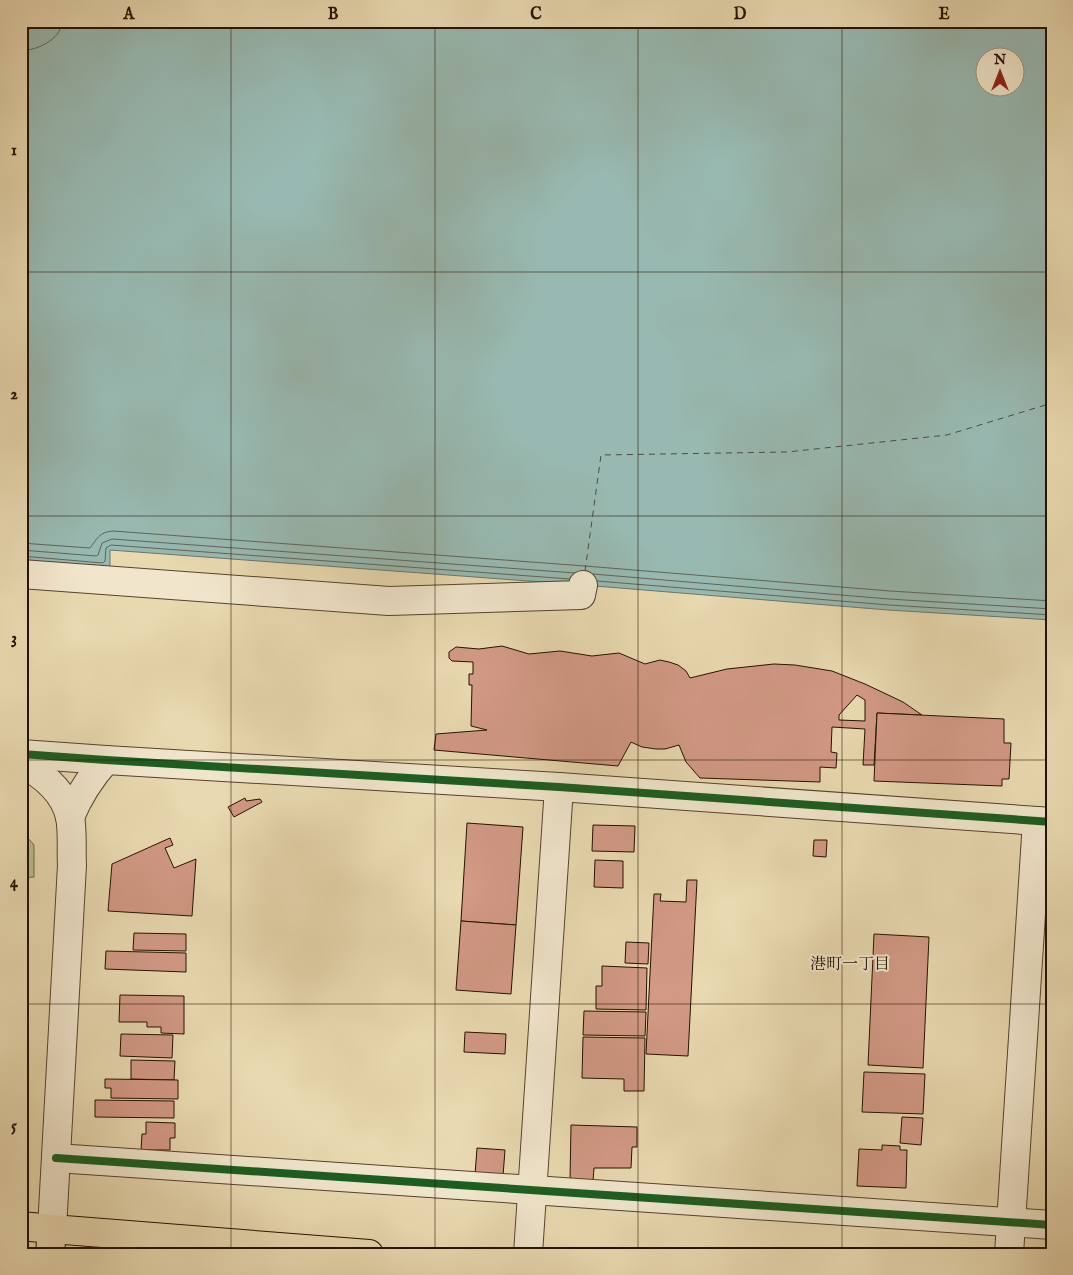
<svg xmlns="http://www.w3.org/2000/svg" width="1073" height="1275" font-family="'IM FELL English','Noto Serif JP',serif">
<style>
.green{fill:#b5bf8c;stroke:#6c6846}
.water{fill:#98b9b1;stroke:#6a766a;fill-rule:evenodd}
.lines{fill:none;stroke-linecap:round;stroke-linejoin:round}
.shore{stroke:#5e6558;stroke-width:1}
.ferry{stroke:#4d4c3e;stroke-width:1;stroke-dasharray:6 5;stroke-linecap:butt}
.building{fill:#d29985;stroke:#241100;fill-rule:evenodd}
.minor-casing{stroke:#55432c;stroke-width:30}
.major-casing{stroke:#241100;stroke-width:30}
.highway-casing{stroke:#241100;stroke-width:30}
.minor{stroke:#f1e6cc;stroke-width:28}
.major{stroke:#e9d9b0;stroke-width:28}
.highway{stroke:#e9d9b0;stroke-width:28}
.cycleway-casing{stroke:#f1e6cc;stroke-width:11}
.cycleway{stroke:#1b5e20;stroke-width:8}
.grid{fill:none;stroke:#241100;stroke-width:1;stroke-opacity:0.55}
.labels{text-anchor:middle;stroke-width:4;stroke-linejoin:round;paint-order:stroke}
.neighbourhood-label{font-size:16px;fill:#241100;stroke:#f1e6cc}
.neatline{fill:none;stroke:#241100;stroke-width:2}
.grid-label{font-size:16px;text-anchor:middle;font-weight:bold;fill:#241100}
</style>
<rect width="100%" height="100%" fill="#e9d9b0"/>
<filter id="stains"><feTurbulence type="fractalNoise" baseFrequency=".004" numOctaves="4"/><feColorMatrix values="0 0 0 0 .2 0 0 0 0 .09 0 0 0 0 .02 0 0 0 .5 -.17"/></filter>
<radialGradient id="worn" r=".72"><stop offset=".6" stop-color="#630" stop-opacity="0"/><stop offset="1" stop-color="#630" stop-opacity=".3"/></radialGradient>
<path class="green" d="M21 830 34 845V877L21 878Z"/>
<path class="water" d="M48 21H1052V620L888 610 583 585 110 550V569L21 561V33ZM986 58H1016V88H986Z"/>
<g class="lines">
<g class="shore">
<path d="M21 51C38 50 62 39 62 21"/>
<path d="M21 543 90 548C97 539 99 532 113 531L585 566 890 591 1052 601"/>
<path d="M21 550 96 556 98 555 102 543 112 539 575 573"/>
<path d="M21 556 103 563 105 561 106 548 111 545 570 579"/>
<path d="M593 574 889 599 1052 609"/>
<path d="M597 581 889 605 1052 615"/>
</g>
<path class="ferry" d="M585 571 601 455 787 452 947 435 1052 403"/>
</g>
<g class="building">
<path d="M502 646 529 654 560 651 592 656 619 653 645 664 660 660 669 662 678 665 686 671 690 678 727 669 774 664 795 665 832 671 865 684 903 702 922 715 877 713 874 765H863L865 729 832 727 831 752 837 753 836 768 820 767V782L700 778 686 762 679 745 665 749H656L642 747 631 742 618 766 434 750 436 734 487 730 471 726 472 685H469V674H473V662L452 661 449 658V652L456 647 479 649ZM857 695 865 700V721L839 720V715Z"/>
<path d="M877 713 1004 719V743H1011L1009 779H1002V786L874 781Z"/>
<path d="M245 798 246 801 260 799 262 802 234 817 228 807Z"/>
<path d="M467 823 523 827 516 925 461 921Z"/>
<path d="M593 825 635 826 634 852 592 851Z"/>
<path d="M170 838 173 845 165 848 174 868 196 859 192 916 108 911 112 864Z"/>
<path d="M814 840H827L826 857 813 856Z"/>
<path d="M595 860 623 861V888L594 887Z"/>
<path d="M687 880H697L688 1056 646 1054 654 894H661L660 901 686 902Z"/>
<path d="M461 921 516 925 511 994 456 990Z"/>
<path d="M134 933 186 934V951L133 950Z"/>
<path d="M874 934 929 937 923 1068 868 1065Z"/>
<path d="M626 942 649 943 648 964 625 963Z"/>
<path d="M106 951 186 953V972L105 969Z"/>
<path d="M602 966 647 968 646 1010 596 1009V986H602Z"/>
<path d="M120 995 184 996V1034L161 1033V1027H147V1022H119Z"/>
<path d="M584 1011 646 1012 645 1036 583 1035Z"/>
<path d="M465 1032 506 1034 505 1054 464 1052Z"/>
<path d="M121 1034 173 1035 172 1058 120 1056Z"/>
<path d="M583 1037 645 1038 644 1091H624V1079L582 1078Z"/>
<path d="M131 1060 175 1061 174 1080 131 1079Z"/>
<path d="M864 1072 925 1074 923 1114 862 1112Z"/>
<path d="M105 1079 178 1080V1099L111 1098V1088H105Z"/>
<path d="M95 1100 174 1101V1118L95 1117Z"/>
<path d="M902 1117 923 1118 921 1145 900 1143Z"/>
<path d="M146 1122 175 1123V1138H170V1150H141L142 1134H146Z"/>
<path d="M571 1125 637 1127V1147H632L631 1168H594L593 1181H570Z"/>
<path d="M882 1145 900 1146V1150H907L906 1188 857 1186 859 1149 882 1150Z"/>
<path d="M477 1148 505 1150 503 1176 475 1175Z"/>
</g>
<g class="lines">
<g class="minor-casing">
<g id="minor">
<path d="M21 574 389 601 581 595 583 585"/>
<path d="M21 754 106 760 559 787 1052 822"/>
<path d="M21 763C44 775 64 791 70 817 73 832 71 850 72 865L52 1229"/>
<path d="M70 817C79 795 90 778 106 760"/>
<path d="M56 1158 1052 1225"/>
<path d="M528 1254 559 787"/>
<path d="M1009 1254 1037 821"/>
</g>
</g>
<g class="major-casing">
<path id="major" d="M52 1229 369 1254"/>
</g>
<g class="highway-casing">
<path id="highway" d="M21 1226 52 1229 50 1254"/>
</g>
<use href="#minor" class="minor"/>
<use href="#major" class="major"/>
<use href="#highway" class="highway"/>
<g class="cycleway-casing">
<g id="cycleway">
<path d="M21 754 106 760 559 787 1052 822"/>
<path d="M56 1158 1052 1225"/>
</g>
</g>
<use href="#cycleway" class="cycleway"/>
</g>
<path class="grid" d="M231 21V1254M435 21V1254M638 21V1254M842 21V1254M21 272H1052M21 516H1052M21 760H1052M21 1004H1052"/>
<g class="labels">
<g class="neighbourhood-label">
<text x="850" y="969">港町一丁目</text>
</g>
</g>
<rect width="1073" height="1275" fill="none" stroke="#e9d9b0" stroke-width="55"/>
<g transform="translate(1000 72)"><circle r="24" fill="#f1e6cc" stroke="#9f917a"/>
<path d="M0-4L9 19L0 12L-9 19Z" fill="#8f2418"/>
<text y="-8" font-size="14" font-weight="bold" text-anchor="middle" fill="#241100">N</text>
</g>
<rect x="28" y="28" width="1018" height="1220" class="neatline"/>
<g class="grid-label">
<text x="129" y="19">A</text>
<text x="333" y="19">B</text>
<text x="536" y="19">C</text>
<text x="740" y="19">D</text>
<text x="944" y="19">E</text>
<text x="14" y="155">1</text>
<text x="14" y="399">2</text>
<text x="14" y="643">3</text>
<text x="14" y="887">4</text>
<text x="14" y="1131">5</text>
</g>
<rect width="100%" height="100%" filter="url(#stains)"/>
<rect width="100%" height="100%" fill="url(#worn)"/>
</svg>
